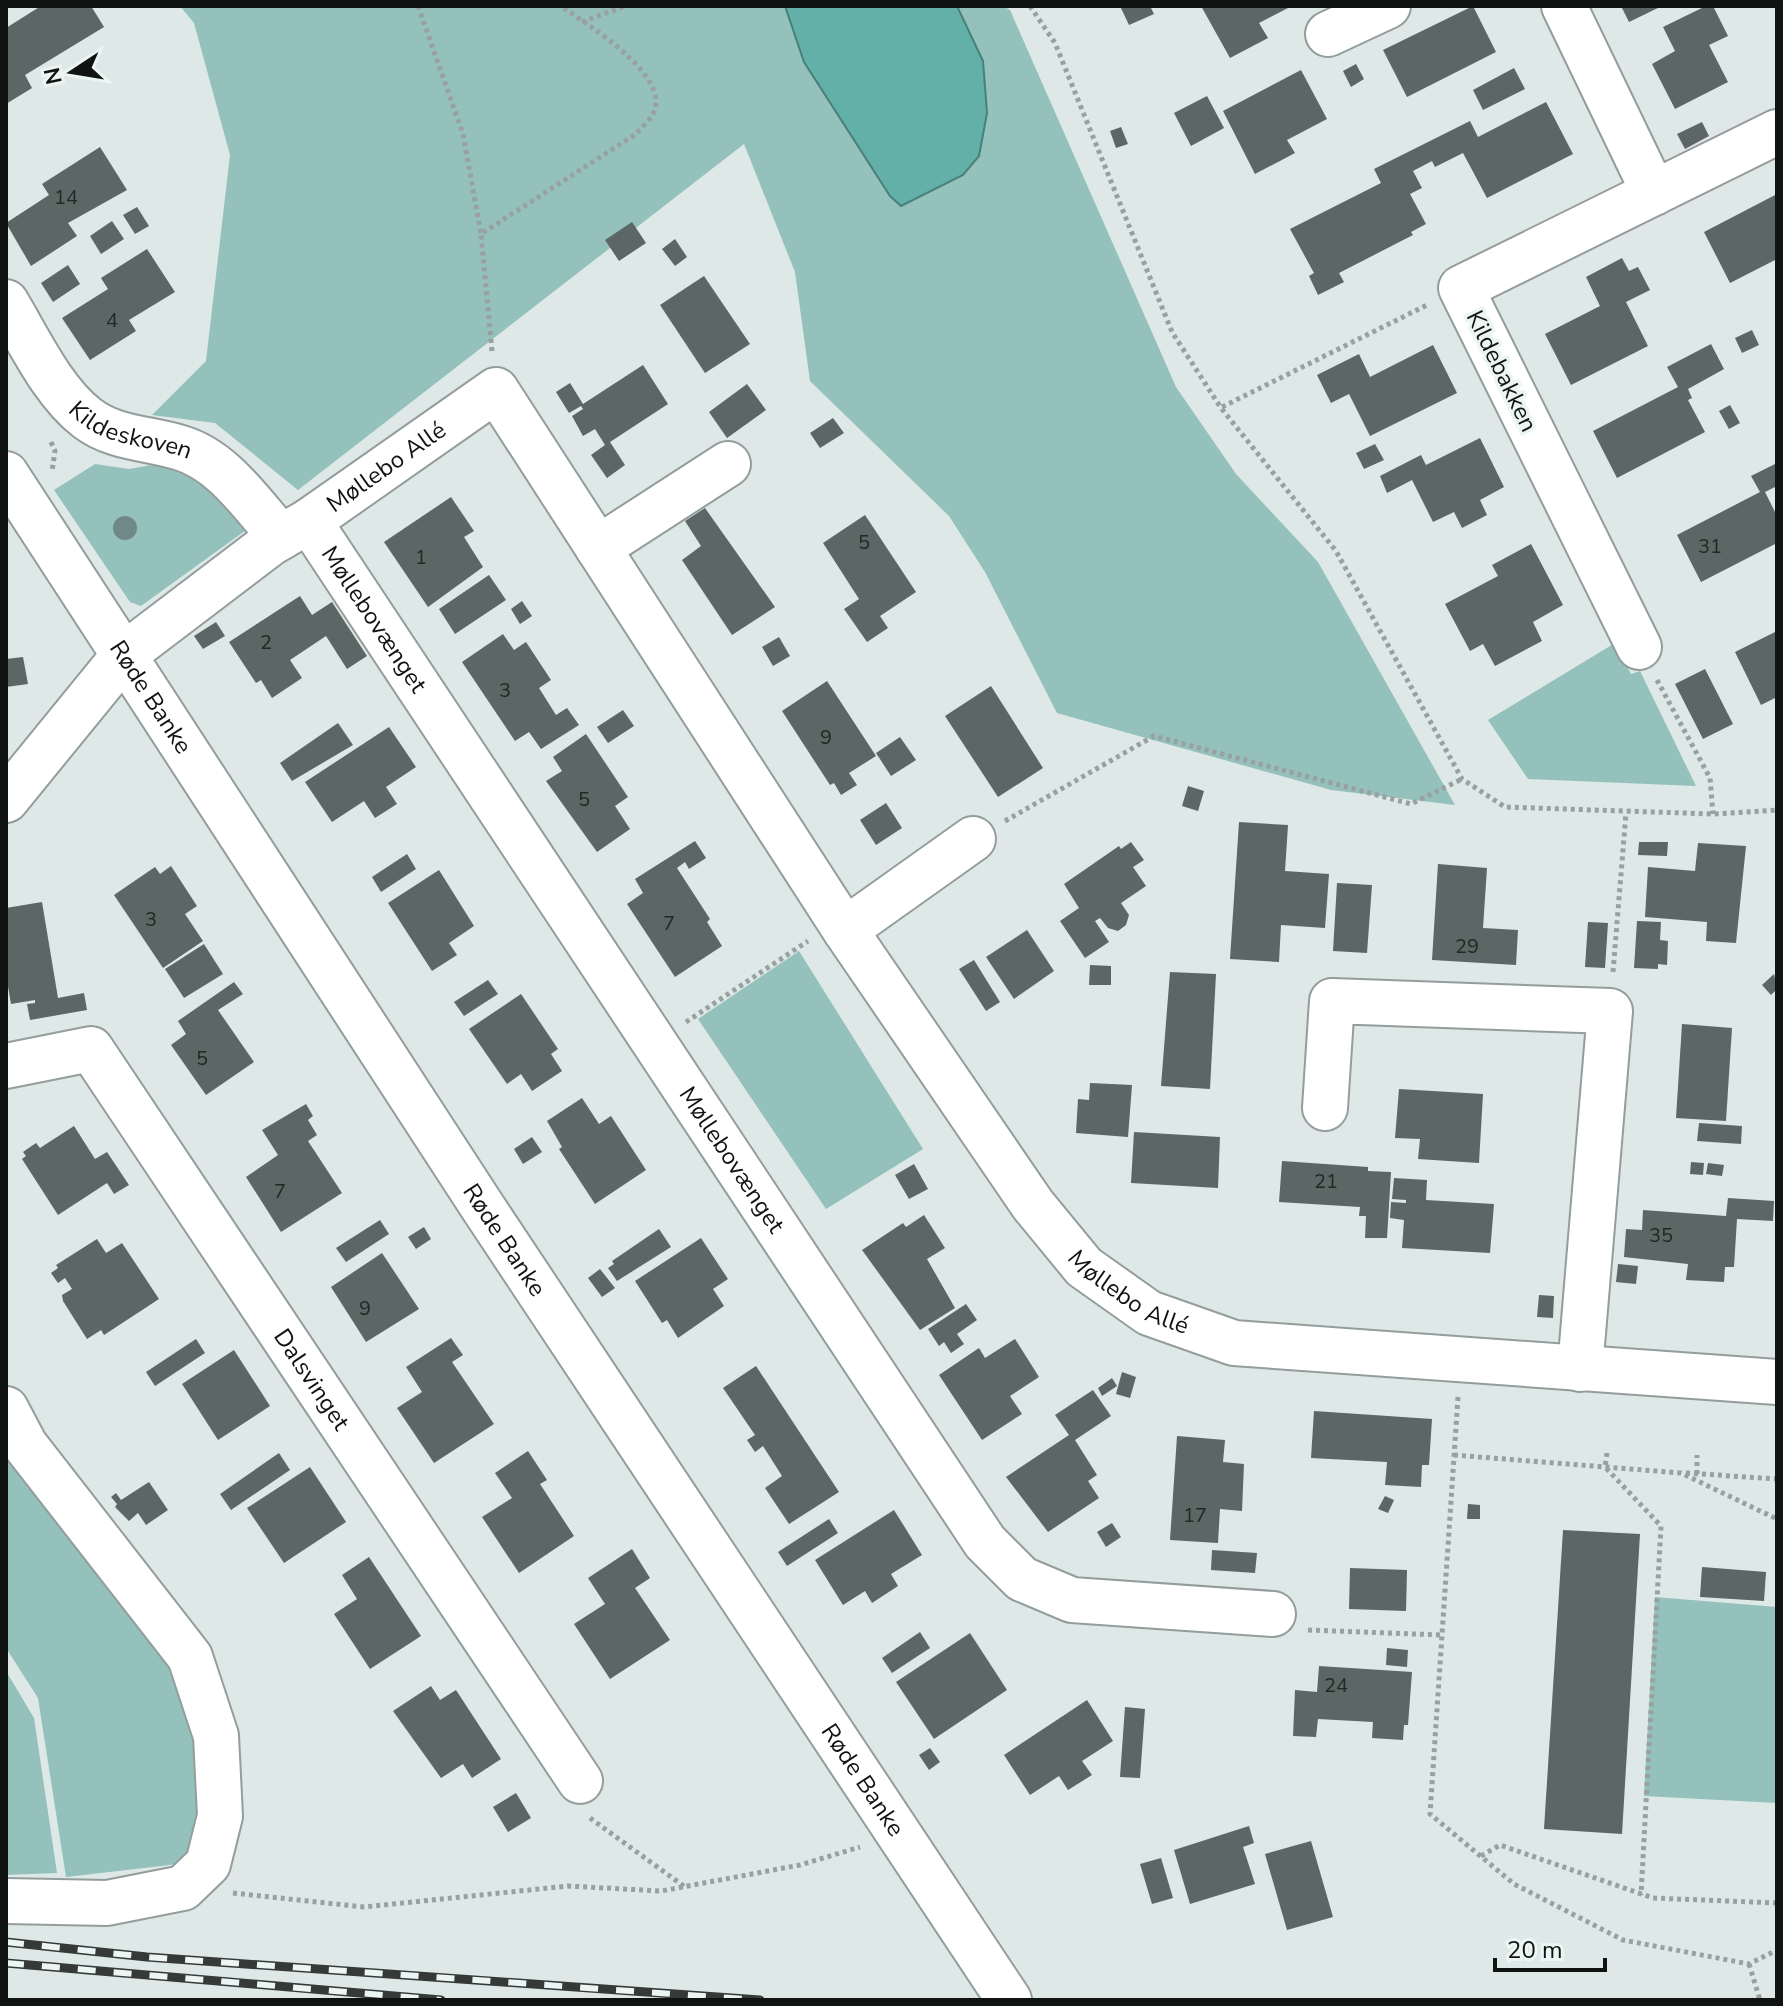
<svg xmlns="http://www.w3.org/2000/svg" width="1783" height="2006" font-family="'Nunito Sans',sans-serif">
<style>
.green{fill:#94c1bb}
.water{fill:#62b0a7;stroke:#49817a;stroke-width:2}
.building{fill:#5c6664}
.lines{fill:none;stroke-linecap:round;stroke-linejoin:round}
.minor-casing{stroke:#939d9c;stroke-width:48}
.path{stroke:#98a1a0;stroke-width:5;stroke-dasharray:4 4;stroke-linecap:butt}
.minor{stroke:#fff;stroke-width:44}
.rail-casing{stroke:#353a39;stroke-width:9}
.rail{stroke:#ebf6f4;stroke-width:6;stroke-dasharray:18;stroke-linecap:butt}
.tree{fill:#708986}
.labels{text-anchor:middle;stroke-width:7;stroke-linejoin:round;paint-order:stroke}
.number-label{font-size:20px;fill:#222826}
.street-label{font-size:24px;fill:#0f1312;stroke:#ebf6f4}
</style>
<rect width="100%" height="100%" fill="#dde8e7"/>
<g class="green">
<path d="M180 6H1003L1010 10 1176 387 1236 474 1318 562 1455 805 1331 790 1057 713 985 572 949 516 810 381 795 272 744 144 298 490 215 423 152 415 206 361 230 155 194 23Z"/>
<path d="M169 462 194 469 253 525 141 606 130 602 54 490 95 464 129 469Z"/>
<path d="M1615 643 1631 674 1640 671 1696 786 1528 779 1488 720Z"/>
<path d="M799 951 923 1149 826 1209 698 1019Z"/>
<path d="M6 1443 139 1621 198 1713 205 1783 187 1863 66 1877 38 1698 6 1648Z"/>
<path d="M1655 1597 1777 1607V1803L1644 1796Z"/>
<path d="M6 1671 34 1718 57 1873 6 1875Z"/>
</g>
<path class="water" d="M785 6H957L983 61 987 113 979 156 963 175 901 206 890 196 804 62Z"/>
<g class="building">
<path d="M41 6H91L104 27 25 75 32 88 6 104V28Z"/>
<path d="M1120 6H1150L1154 14 1129 25Z"/>
<path d="M1201 6H1292L1259 23 1268 38 1230 58Z"/>
<path d="M1473 6 1496 52 1407 97 1383 50Z"/>
<path d="M1621 6H1662L1629 22Z"/>
<path d="M1706 6H1713L1728 36 1709 45 1728 82 1675 109 1652 64 1675 51 1663 27Z"/>
<path d="M1356 64 1364 79 1351 87 1343 71Z"/>
<path d="M1514 68 1525 89 1483 110 1473 90Z"/>
<path d="M1301 70 1327 119 1287 140 1295 153 1255 174 1223 111Z"/>
<path d="M1207 96 1224 128 1191 146 1174 113Z"/>
<path d="M1546 102 1573 154 1487 198 1463 153 1435 167 1432 161 1413 171 1422 188 1410 194 1426 224 1411 232 1413 235 1339 273 1344 282 1318 295 1309 276 1314 273 1290 229 1381 183 1374 169 1470 121 1478 137Z"/>
<path d="M1702 122 1709 136 1685 149 1677 134Z"/>
<path d="M1121 127 1128 144 1116 148 1110 131Z"/>
<path d="M100 147 127 190 68 223 77 236 31 266 6 223 49 195 42 184Z"/>
<path d="M1777 194V259L1730 283 1704 232Z"/>
<path d="M137 207 149 226 135 234 123 215Z"/>
<path d="M112 221 124 239 101 254 90 236Z"/>
<path d="M632 222 646 243 619 261 605 240Z"/>
<path d="M675 239 687 257 675 266 662 249Z"/>
<path d="M147 249 175 292 129 320 136 331 90 360 62 318 108 289 101 278Z"/>
<path d="M1622 258 1629 271 1638 267 1650 290 1626 302 1648 346 1571 385 1545 334 1600 306 1586 277Z"/>
<path d="M68 265 80 284 53 302 41 283Z"/>
<path d="M704 276 750 344 705 373 660 305Z"/>
<path d="M1752 330 1759 345 1742 353 1735 338Z"/>
<path d="M1711 344 1724 369 1688 389 1692 398 1688 400 1705 432 1617 478 1593 431 1678 387 1667 367Z"/>
<path d="M1433 345 1457 393 1370 436 1349 394 1331 403 1317 375 1359 354 1370 377Z"/>
<path d="M643 365 668 404 610 442 625 465 607 478 591 455 605 445 595 429 583 436 572 416 583 409 581 406 569 413 556 392 570 383 583 404Z"/>
<path d="M747 384 766 410 727 438 709 412Z"/>
<path d="M1730 405 1740 423 1729 429 1719 411Z"/>
<path d="M833 418 844 433 820 448 810 433Z"/>
<path d="M1480 438 1504 487 1480 500 1487 515 1462 528 1454 512 1433 522 1412 480 1387 493 1380 476 1421 455 1426 465Z"/>
<path d="M1375 444 1384 460 1364 469 1356 453Z"/>
<path d="M1777 463V486L1765 492 1777 516V543L1701 582 1677 535 1760 492 1751 476Z"/>
<path d="M451 497 474 531 464 537 483 567 428 607 384 542Z"/>
<path d="M705 508 775 607 732 635 682 560 701 546 685 521Z"/>
<path d="M865 515 916 592 880 616 888 628 867 642 844 609 859 599 823 543Z"/>
<path d="M1531 544 1563 605 1533 622 1542 641 1495 666 1483 644 1470 651 1445 604 1498 576 1492 565Z"/>
<path d="M489 575 506 600 455 634 439 609Z"/>
<path d="M300 596 312 615 332 602 367 656 347 669 326 636 290 660 302 678 272 698 261 680 256 683 229 642Z"/>
<path d="M522 601 532 616 520 624 511 609Z"/>
<path d="M216 622 225 636 203 649 194 636Z"/>
<path d="M1777 631V697L1761 705 1735 652Z"/>
<path d="M503 634 514 650 526 642 551 680 539 688 556 715 567 708 579 725 541 749 529 732 515 741 462 662Z"/>
<path d="M779 637 790 656 773 666 762 647Z"/>
<path d="M23 657 28 684 6 687V659Z"/>
<path d="M1705 669 1733 724 1703 739 1675 684Z"/>
<path d="M827 681 876 756 849 773 857 785 841 795 834 783 830 785 782 711Z"/>
<path d="M991 686 1043 768 998 797 945 716Z"/>
<path d="M623 710 634 726 608 743 597 727Z"/>
<path d="M338 723 353 745 292 781 280 763Z"/>
<path d="M389 727 416 767 386 787 397 804 375 818 364 801 332 822 305 782Z"/>
<path d="M586 734 628 797 615 806 630 829 597 852 546 781 562 771 553 757Z"/>
<path d="M900 737 916 760 891 776 876 753Z"/>
<path d="M1188 786 1204 791 1198 811 1182 806Z"/>
<path d="M886 803 902 828 876 845 860 820Z"/>
<path d="M1239 822 1288 825 1285 871 1329 874 1325 928 1281 925 1279 962 1230 959Z"/>
<path d="M695 841 706 858 689 869 685 862 677 868 710 919 707 922 722 946 675 977 627 904 643 893 635 879Z"/>
<path d="M1131 842 1144 860 1133 867 1146 886 1121 903 1129 915 1126 925 1118 931 1108 928 1100 918 1095 921 1109 942 1085 958 1060 921 1079 908 1064 884 1119 846 1121 849Z"/>
<path d="M1639 842H1668L1667 856 1638 855Z"/>
<path d="M1698 843 1746 846 1736 943 1706 941 1707 922 1645 917 1648 867 1695 871Z"/>
<path d="M407 854 416 869 381 892 372 877Z"/>
<path d="M1438 864 1487 868 1483 928 1518 930 1516 965 1432 960Z"/>
<path d="M171 866 197 906 185 914 203 941 163 968 114 895 155 867 160 874Z"/>
<path d="M439 870 474 926 449 943 457 955 432 971 388 903Z"/>
<path d="M1337 883 1372 885 1367 953 1333 951Z"/>
<path d="M42 902 58 998 84 993 87 1010 30 1020 27 1004 35 1003V1000L11 1004 6 975V908Z"/>
<path d="M1637 921 1661 922 1660 940 1668 941 1667 965 1658 964V969L1634 968Z"/>
<path d="M1588 922 1608 923 1605 968 1585 967Z"/>
<path d="M1027 930 1054 971 1014 999 986 957Z"/>
<path d="M204 944 223 974 184 998 165 969Z"/>
<path d="M974 960 1000 1002 986 1011 959 969Z"/>
<path d="M1090 965 1111 966V985H1089Z"/>
<path d="M1170 972 1216 974 1210 1089 1161 1086Z"/>
<path d="M1774 974 1777 989 1771 995 1762 985Z"/>
<path d="M488 980 498 994 464 1016 454 1002Z"/>
<path d="M234 982 243 994 218 1010 254 1062 206 1095 171 1045 186 1034 178 1021Z"/>
<path d="M521 994 558 1049 551 1054 562 1071 532 1091 521 1074 507 1084 469 1029Z"/>
<path d="M1682 1024 1732 1028 1726 1121 1676 1118Z"/>
<path d="M1090 1083 1132 1085 1128 1137 1076 1133 1078 1099 1089 1100Z"/>
<path d="M1399 1089 1483 1094 1479 1163 1418 1159 1420 1139 1395 1138Z"/>
<path d="M582 1098 599 1124 611 1116 646 1170 595 1204 559 1149 562 1147 547 1121Z"/>
<path d="M306 1104 313 1116 308 1120 317 1135 308 1141 342 1193 281 1232 246 1177 278 1155 262 1130Z"/>
<path d="M1699 1123 1742 1126 1741 1144 1697 1141Z"/>
<path d="M74 1126 95 1159 107 1152 129 1185 114 1194 107 1183 58 1215 22 1159 26 1156 23 1152 36 1143 40 1148Z"/>
<path d="M1134 1132 1220 1137 1218 1188 1131 1183Z"/>
<path d="M532 1137 542 1152 523 1164 514 1149Z"/>
<path d="M1282 1161 1368 1167V1171L1391 1172 1387 1238H1365L1366 1216H1359L1360 1207 1279 1202Z"/>
<path d="M1691 1162 1704 1163 1703 1175 1690 1174Z"/>
<path d="M1708 1163 1724 1165 1722 1176 1706 1174Z"/>
<path d="M914 1164 928 1189 909 1199 895 1175Z"/>
<path d="M1394 1178 1427 1180 1426 1200 1494 1204 1490 1253 1402 1248 1404 1220 1390 1218 1391 1202 1406 1203V1200L1392 1199Z"/>
<path d="M1728 1198 1774 1201 1773 1221 1737 1219 1734 1267H1725L1724 1282 1686 1280 1688 1264 1624 1257 1626 1229 1642 1230 1643 1210 1726 1216Z"/>
<path d="M924 1215 945 1248 927 1259 955 1308 920 1330 862 1250 903 1223 906 1227Z"/>
<path d="M380 1220 389 1234 346 1262 336 1248Z"/>
<path d="M424 1227 431 1239 416 1249 408 1237Z"/>
<path d="M659 1229 671 1247 617 1281 608 1268 614 1264 612 1261Z"/>
<path d="M701 1238 728 1279 713 1289 724 1306 678 1338 667 1320 662 1323 635 1281Z"/>
<path d="M97 1239 106 1253 122 1243 159 1299 104 1335 101 1330 87 1339 63 1301 62 1295 72 1289 65 1278 58 1283 51 1273 58 1268 56 1265Z"/>
<path d="M382 1253 419 1309 366 1342 331 1287Z"/>
<path d="M1618 1264 1638 1266 1636 1284 1616 1282Z"/>
<path d="M600 1269 615 1288 602 1297 588 1278Z"/>
<path d="M1539 1295 1554 1296 1553 1318 1537 1317Z"/>
<path d="M966 1304 977 1320 957 1334 964 1344 951 1353 944 1342 939 1346 928 1329Z"/>
<path d="M451 1338 463 1355 452 1362 494 1424 434 1463 397 1408 422 1392 406 1367Z"/>
<path d="M196 1339 205 1353 155 1386 146 1372Z"/>
<path d="M1015 1339 1039 1377 1010 1396 1022 1414 982 1440 939 1375 979 1348 985 1358Z"/>
<path d="M234 1350 270 1406 218 1440 182 1384Z"/>
<path d="M756 1366 839 1492 789 1524 765 1488 782 1476 763 1446 755 1452 747 1440 755 1435 723 1388Z"/>
<path d="M1122 1372 1136 1377 1130 1398 1116 1394Z"/>
<path d="M1112 1378 1117 1386 1102 1396 1098 1388Z"/>
<path d="M1093 1390 1111 1416 1075 1440 1097 1475 1088 1481 1099 1498 1048 1532 1006 1477 1069 1435 1055 1415Z"/>
<path d="M1314 1411 1432 1419 1429 1465H1422L1421 1487 1385 1485 1387 1462 1311 1458Z"/>
<path d="M1177 1436 1225 1440 1223 1462 1244 1464 1242 1511 1220 1509 1218 1543 1170 1540Z"/>
<path d="M528 1451 547 1480 540 1484 574 1536 519 1573 482 1517 512 1498 495 1473Z"/>
<path d="M279 1453 290 1470 231 1510 220 1494Z"/>
<path d="M310 1467 346 1522 284 1563 247 1508Z"/>
<path d="M149 1482 168 1510 146 1525 138 1513 129 1521 115 1507 117 1504 111 1497 116 1493 121 1500Z"/>
<path d="M1385 1496 1394 1500 1388 1513 1378 1509Z"/>
<path d="M1468 1504 1480 1505V1519H1467Z"/>
<path d="M894 1510 922 1555 891 1574 898 1586 872 1603 865 1591 843 1605 815 1560Z"/>
<path d="M829 1519 838 1533 787 1566 778 1552Z"/>
<path d="M1112 1523 1121 1537 1106 1547 1097 1532Z"/>
<path d="M1563 1530 1640 1534 1622 1834 1544 1829Z"/>
<path d="M632 1549 650 1578 635 1588 670 1640 610 1679 574 1624 605 1604 588 1578Z"/>
<path d="M1212 1550 1257 1553 1255 1573 1211 1570Z"/>
<path d="M369 1557 421 1636 370 1669 334 1614 357 1599 342 1575Z"/>
<path d="M1702 1567 1766 1572 1764 1601 1700 1597Z"/>
<path d="M1350 1568 1407 1570 1406 1611 1349 1609Z"/>
<path d="M920 1632 930 1648 892 1673 882 1658Z"/>
<path d="M970 1633 1007 1690 934 1739 896 1682Z"/>
<path d="M1387 1648 1408 1650 1407 1667 1386 1665Z"/>
<path d="M1319 1666 1412 1672 1408 1725H1404L1403 1740 1372 1738 1373 1722 1318 1719 1316 1737 1293 1736 1295 1690 1317 1692Z"/>
<path d="M431 1686 440 1700 456 1690 501 1759 472 1778 463 1764 441 1778 393 1711Z"/>
<path d="M1087 1700 1113 1741 1082 1761 1092 1775 1068 1790 1059 1776 1030 1795 1004 1755Z"/>
<path d="M1125 1707 1145 1709 1140 1778 1120 1777Z"/>
<path d="M930 1748 940 1762 929 1770 919 1755Z"/>
<path d="M516 1793 531 1818 508 1832 493 1807Z"/>
<path d="M1249 1826 1254 1843 1243 1847 1255 1884 1190 1904 1174 1850Z"/>
<path d="M1311 1841 1333 1917 1287 1930 1265 1854Z"/>
<path d="M1161 1858 1173 1898 1152 1904 1140 1864Z"/>
</g>
<g class="lines">
<g class="minor-casing">
<g id="minor">
<path d="M1564 6 1654 193"/>
<path d="M1328 34 1388 6"/>
<path id="s1" d="M6 302C29 340 52 391 87 418 114 439 150 438 181 448 224 461 252 505 281 537"/>
<path id="s2" d="M6 474 482 1206 1009 2000"/>
<path id="s3" d="M309 521 985 1542 1022 1579 1072 1600 1273 1614"/>
<path d="M598 548 728 464"/>
<path d="M1639 647 1461 288 1777 132"/>
<path id="s4" d="M6 800 125 654 271 543 309 521 496 390 845 930 1033 1205 1084 1267 1149 1313 1234 1343 1777 1382"/>
<path d="M845 930 973 839"/>
<path id="s5" d="M6 1066 91 1049 580 1781"/>
<path d="M1325 1108 1332 1001 1610 1011 1580 1369"/>
<path d="M6 1409 25 1445 190 1657 216 1736 220 1816 208 1864 183 1888 107 1903 6 1901"/>
</g>
</g>
<g class="path">
<path d="M418 6 463 134 481 234"/>
<path d="M1030 6 1055 43 1172 332 1221 408 1336 551 1462 779 1505 807 1713 814 1777 810"/>
<path d="M582 22 625 6"/>
<path d="M492 351 481 234 636 134C641 128 649 121 653 114 673 76 586 24 561 6"/>
<path d="M1222 407 1427 305"/>
<path d="M51 442 55 451 52 471"/>
<path d="M1657 680 1710 778 1713 814"/>
<path d="M1005 821 1154 736 1411 804 1462 779"/>
<path d="M1613 972 1626 813"/>
<path d="M686 1022 808 941"/>
<path d="M1458 1397 1430 1814 1514 1884 1623 1940 1749 1964 1777 1950"/>
<path d="M1607 1453 1605 1467 1661 1526 1641 1895"/>
<path d="M1454 1455 1681 1473 1777 1519"/>
<path d="M1686 1473 1777 1479"/>
<path d="M1697 1474V1455"/>
<path d="M1308 1630 1442 1635"/>
<path d="M590 1818 685 1887"/>
<path d="M1481 1856 1500 1845 1653 1898 1777 1903"/>
<path d="M233 1893 364 1907 568 1886 661 1891 800 1865 860 1847"/>
<path d="M1749 1964 1760 2000"/>
</g>
<use href="#minor" class="minor"/>
<g class="rail-casing">
<g id="rail">
<path d="M6 1942 147 1957 760 2000"/>
<path d="M6 1963 441 2000"/>
</g>
</g>
<use href="#rail" class="rail"/>
</g>
<circle class="tree" cx="125" cy="528" r="12"/>
<g class="labels">
<g class="number-label">
<text x="66" y="204">14</text>
<text x="112" y="327">4</text>
<text x="864" y="549">5</text>
<text x="1710" y="553">31</text>
<text x="421" y="564">1</text>
<text x="266" y="649">2</text>
<text x="505" y="697">3</text>
<text x="826" y="744">9</text>
<text x="584" y="806">5</text>
<text x="151" y="926">3</text>
<text x="669" y="930">7</text>
<text x="1467" y="953">29</text>
<text x="202" y="1065">5</text>
<text x="1326" y="1188">21</text>
<text x="280" y="1198">7</text>
<text x="1661" y="1242">35</text>
<text x="365" y="1315">9</text>
<text x="1195" y="1522">17</text>
<text x="1336" y="1692">24</text>
</g>
<g class="street-label">
<text transform="translate(1502 371) rotate(64)" y="8">Kildebakken</text>
<text dy="8" stroke="none"><textPath href="#s1" startOffset="188">Kildeskoven</textPath></text>
<text dy="8" stroke="none"><textPath href="#s4" startOffset="510">Møllebo Allé</textPath></text>
<text dy="8" stroke="none"><textPath href="#s3" startOffset="118">Møllebovænget</textPath></text>
<text dy="8" stroke="none"><textPath href="#s2" startOffset="266">Røde Banke</textPath></text>
<text dy="8" stroke="none"><textPath href="#s3" startOffset="766">Møllebovænget</textPath></text>
<text dy="8" stroke="none"><textPath href="#s2" startOffset="914">Røde Banke</textPath></text>
<text dy="8" stroke="none"><textPath href="#s4" startOffset="1752">Møllebo Allé</textPath></text>
<text dy="8" stroke="none"><textPath href="#s5" startOffset="484">Dalsvinget</textPath></text>
<text dy="8" stroke="none"><textPath href="#s2" startOffset="1562">Røde Banke</textPath></text>
</g>
</g>
<rect width="1783" height="2006" fill="none" stroke="#0f1312" stroke-width="16"/>
<g transform="translate(72 72) rotate(258)" stroke="#ebf6f4" stroke-width="6" paint-order="stroke">
<path d="M0-6L14 30L0 20L-14 30Z" fill="#0f1312"/>
<text y="-12" font-size="22" font-weight="bold" text-anchor="middle" fill="#0f1312">N</text>
</g>
<path d="M1495 1958v12h110v-12" fill="none" stroke="#0f1312" stroke-width="4"/>
<text x="1507" y="1958" font-size="24" fill="#0f1312" stroke="#ebf6f4" stroke-width="6" paint-order="stroke">20 m</text>
</svg>
